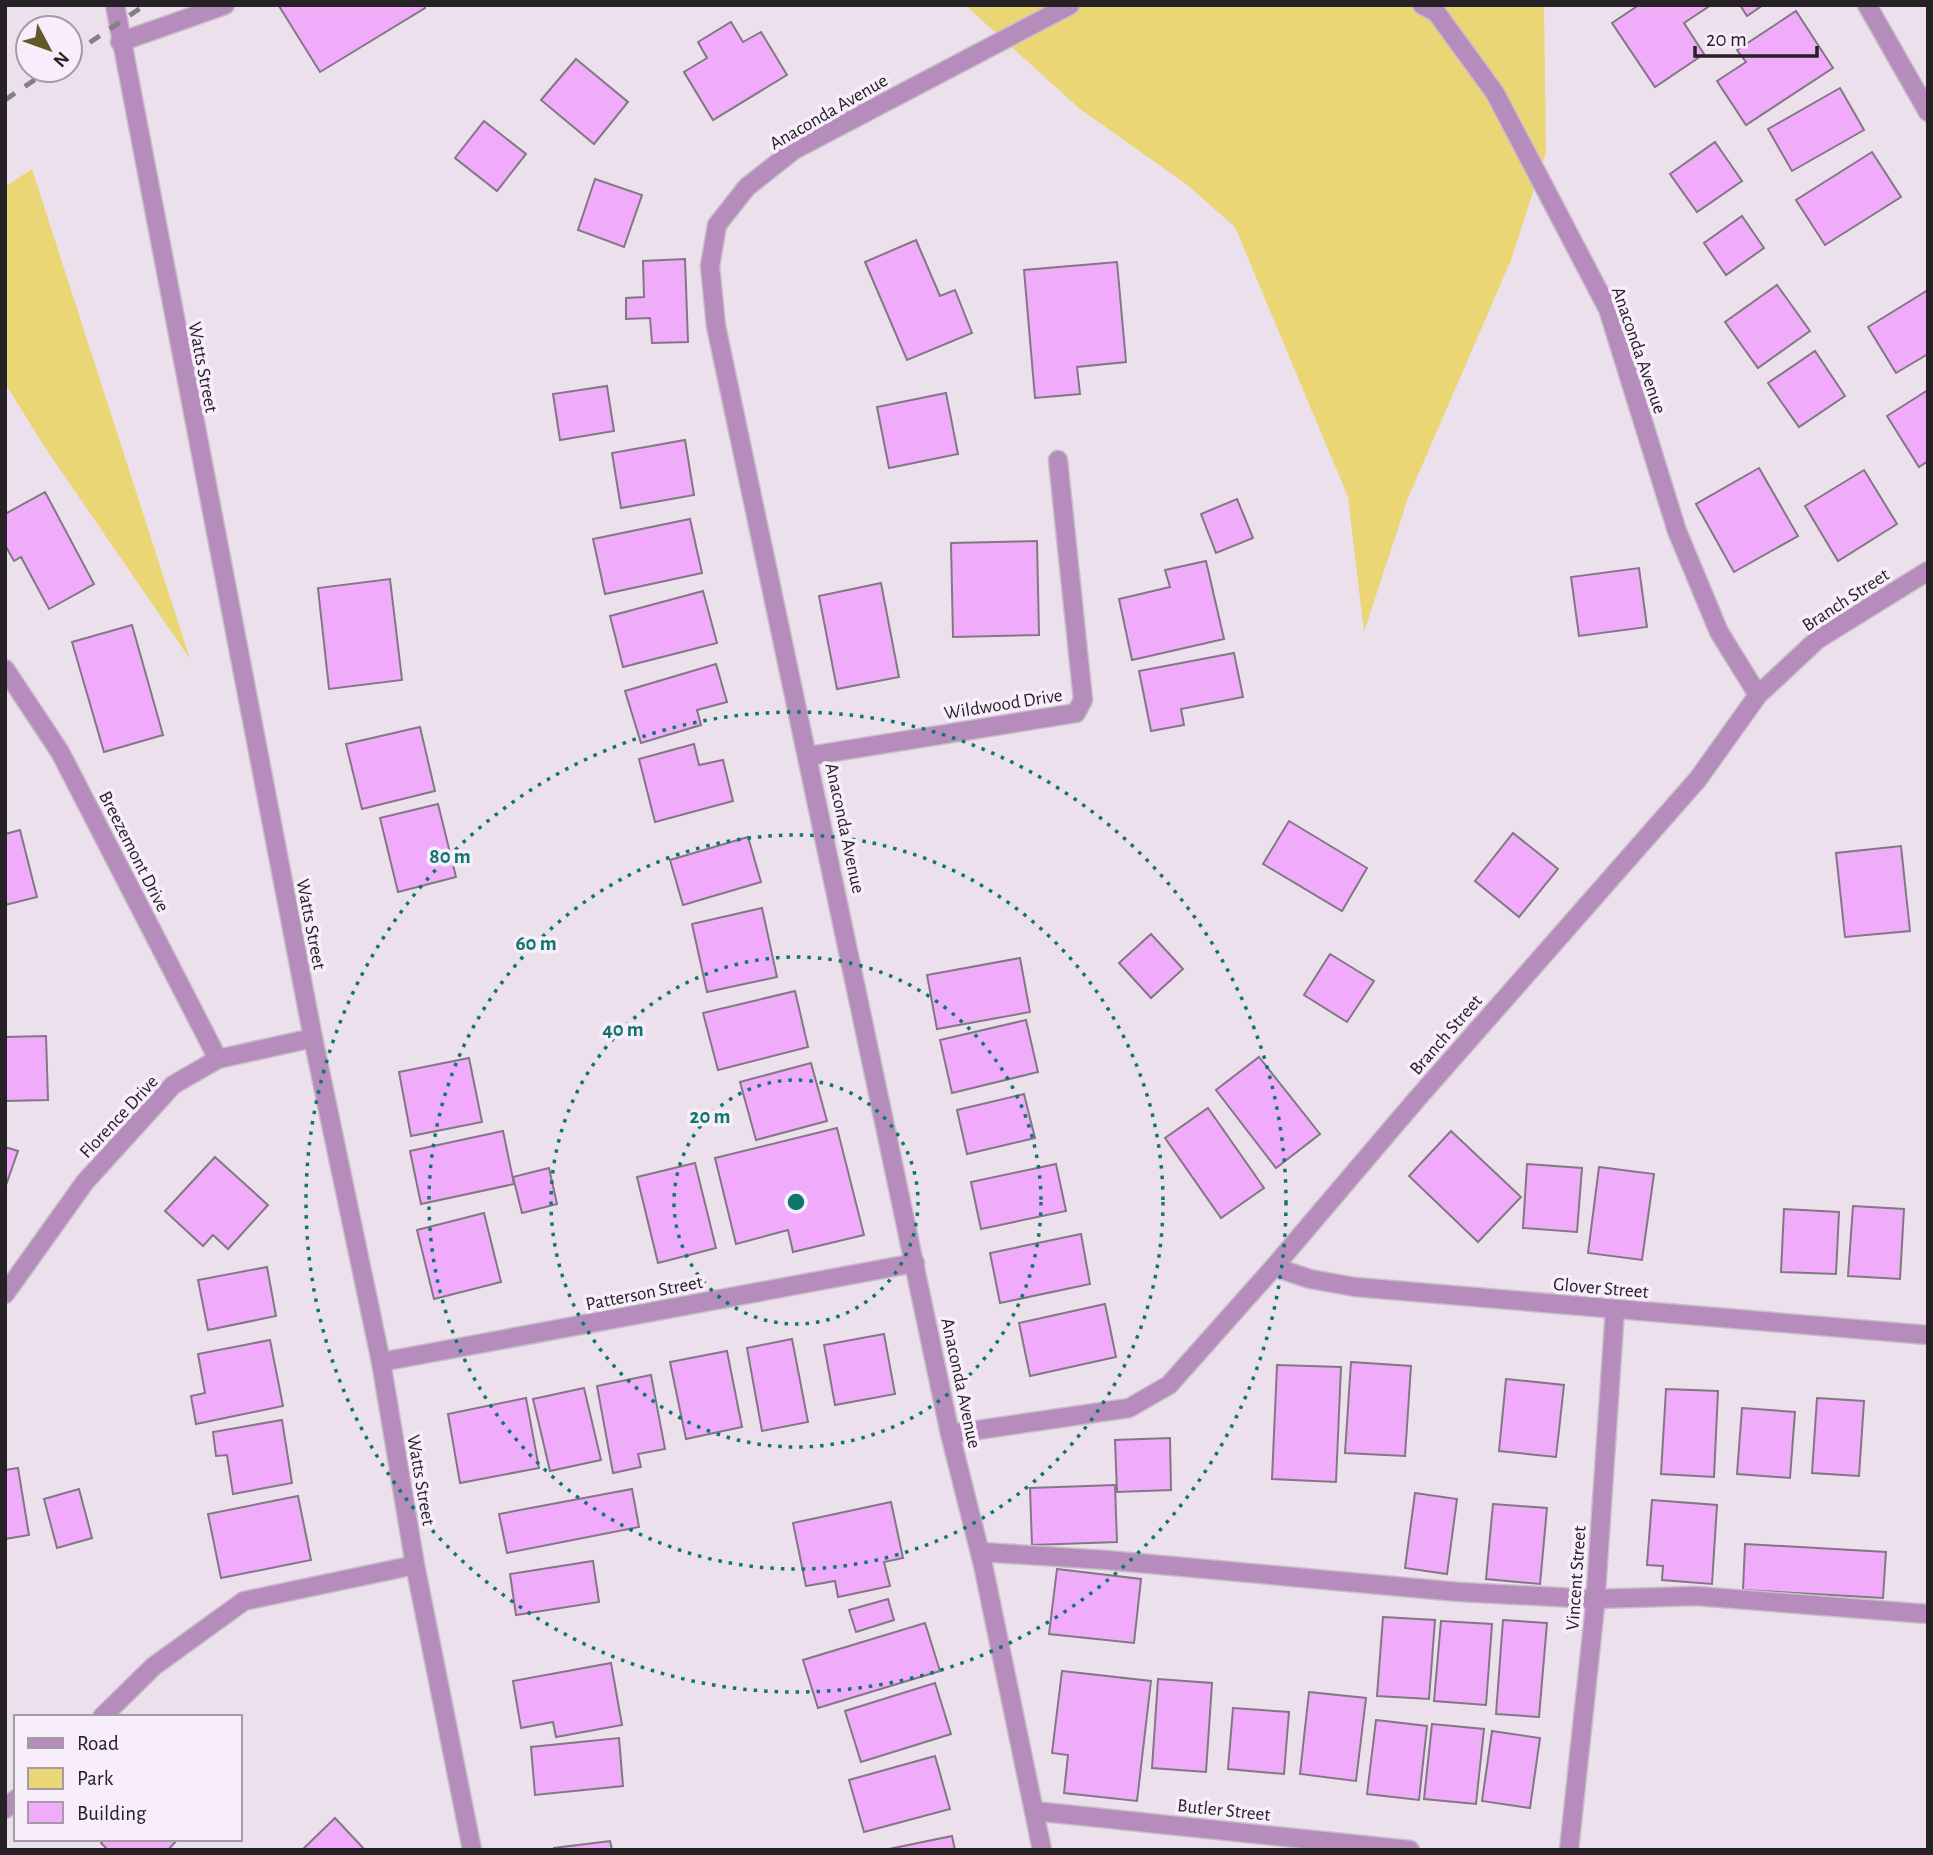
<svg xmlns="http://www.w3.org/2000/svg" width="1933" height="1855" font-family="'Alegreya Sans',sans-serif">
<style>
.green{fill:#ead675}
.building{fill:#f0acfb;stroke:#827883;stroke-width:2}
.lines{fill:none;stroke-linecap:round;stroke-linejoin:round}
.lane-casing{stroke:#c7bec8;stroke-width:21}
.street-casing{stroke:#c7bec8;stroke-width:21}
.lane{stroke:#b68cbd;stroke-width:18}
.street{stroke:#b68cbd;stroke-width:18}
.rail{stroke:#867e86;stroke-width:5;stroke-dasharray:12 12;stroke-linecap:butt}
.ring{fill:none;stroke:#0f766e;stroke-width:3.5;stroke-dasharray:3.5 7}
.labels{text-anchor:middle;stroke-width:7;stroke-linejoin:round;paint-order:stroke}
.street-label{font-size:19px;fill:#252125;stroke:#f8edfa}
.centre{fill:#0f766e;stroke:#f8edfa;stroke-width:3.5}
.ring-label{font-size:21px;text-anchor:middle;font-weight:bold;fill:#0f766e;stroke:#f8edfa;stroke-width:7;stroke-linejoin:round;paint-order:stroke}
</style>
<rect width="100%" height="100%" fill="#ebe0ec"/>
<g class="green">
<path d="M965 5H1544L1546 152 1511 260 1408 498 1364 632 1348 497 1235 227 1186 184 1080 109Z"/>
<path d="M32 169 190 659 44 446 5 383V187Z"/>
</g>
<g class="building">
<path d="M424 5 425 8 320 72 279 6Z"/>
<path d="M1639 5H1711L1684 23 1704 54 1655 87 1612 23Z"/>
<path d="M1740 5H1763L1747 16Z"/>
<path d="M1796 11 1833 68 1746 125 1717 81 1746 62 1737 50Z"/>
<path d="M731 22 743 42 761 32 787 75 713 120 684 72 707 58 698 42Z"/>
<path d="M576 59 628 102 594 144 541 100Z"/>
<path d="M1840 88 1864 130 1792 171 1768 129Z"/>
<path d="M484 121 526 154 497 191 455 158Z"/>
<path d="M1715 142 1742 181 1697 212 1670 174Z"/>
<path d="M1872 152 1901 197 1825 245 1796 200Z"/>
<path d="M595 179 642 195 624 247 578 230Z"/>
<path d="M1742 216 1764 248 1726 275 1704 243Z"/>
<path d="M916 240 940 296 955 290 972 333 907 360 865 262Z"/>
<path d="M685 259 688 342 652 343 650 318 626 319V298L644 297 643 261Z"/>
<path d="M1117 262 1126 362 1077 367 1080 394 1035 398 1024 270Z"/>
<path d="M1777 285 1810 331 1758 368 1725 322Z"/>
<path d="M1928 290V354L1896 373 1868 327Z"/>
<path d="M1815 351 1845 396 1799 427 1768 383Z"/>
<path d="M607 386 614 431 560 440 553 394Z"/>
<path d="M1928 390V461L1919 467 1887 416Z"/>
<path d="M946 393 958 454 889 468 877 407Z"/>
<path d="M685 440 694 495 621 508 612 453Z"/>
<path d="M1759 468 1798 536 1734 572 1696 504Z"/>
<path d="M1864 470 1897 524 1838 561 1805 506Z"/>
<path d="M45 492 94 584 49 609 21 557 14 561 5 545V514Z"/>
<path d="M1237 499 1253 538 1216 553 1201 514Z"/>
<path d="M690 519 702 573 605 594 593 539Z"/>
<path d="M1037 541 1039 635 953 637 951 543Z"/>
<path d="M1206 561 1224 639 1132 660 1119 599 1170 587 1165 570Z"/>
<path d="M1639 568 1647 627 1579 636 1571 577Z"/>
<path d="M390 579 402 680 329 689 318 588Z"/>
<path d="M881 583 899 677 837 689 819 596Z"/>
<path d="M703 591 717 643 623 667 610 616Z"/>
<path d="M132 625 163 735 104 752 72 642Z"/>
<path d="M1234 653 1243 697 1181 709 1184 725 1151 731 1139 671Z"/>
<path d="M716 664 727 702 697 710 701 725 641 743 625 691Z"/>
<path d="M420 727 435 791 362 809 346 744Z"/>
<path d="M694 744 699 765 723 760 733 801 655 822 639 759Z"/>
<path d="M438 804 456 877 398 892 380 818Z"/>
<path d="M1289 821 1367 868 1342 911 1263 864Z"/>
<path d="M20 830 37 897 5 905V834Z"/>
<path d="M1513 833 1558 869 1519 917 1475 881Z"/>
<path d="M748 837 761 882 683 905 670 860Z"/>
<path d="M1901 846 1910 931 1845 937 1836 853Z"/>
<path d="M762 908 777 977 707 992 692 924Z"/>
<path d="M1151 934 1183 969 1151 998 1119 963Z"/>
<path d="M1330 954 1374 981 1347 1022 1304 995Z"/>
<path d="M1020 958 1030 1012 937 1029 927 975Z"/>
<path d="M795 991 808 1047 718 1070 703 1013Z"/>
<path d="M1026 1020 1038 1072 952 1093 940 1040Z"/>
<path d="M46 1036 48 1100 5 1101V1037Z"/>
<path d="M1259 1057 1320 1134 1276 1168 1216 1090Z"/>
<path d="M469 1058 482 1122 411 1136 399 1072Z"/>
<path d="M811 1063 827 1121 756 1140 740 1082Z"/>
<path d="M1024 1094 1035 1138 967 1154 957 1110Z"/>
<path d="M1208 1108 1264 1188 1221 1218 1165 1138Z"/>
<path d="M837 1128 864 1235 793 1252 788 1230 736 1244 715 1158Z"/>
<path d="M503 1131 514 1184 421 1204 410 1151Z"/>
<path d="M1451 1131 1521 1197 1478 1242 1409 1176Z"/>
<path d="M5 1147 18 1151 5 1188Z"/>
<path d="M215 1157 268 1205 228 1249 213 1235 203 1246 165 1211Z"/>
<path d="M695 1163 716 1248 658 1263 637 1177Z"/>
<path d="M1056 1164 1066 1211 981 1229 971 1182Z"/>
<path d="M1527 1164 1582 1168 1577 1232 1523 1228Z"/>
<path d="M1599 1167 1654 1174 1642 1260 1588 1253Z"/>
<path d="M549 1168 557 1204 522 1213 513 1177Z"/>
<path d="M1853 1206 1904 1209 1900 1279 1848 1276Z"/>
<path d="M1784 1209 1839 1212 1836 1274 1781 1272Z"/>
<path d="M484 1213 501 1282 434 1299 417 1230Z"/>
<path d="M1081 1234 1090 1284 1000 1303 990 1253Z"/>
<path d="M267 1267 276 1316 208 1330 198 1280Z"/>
<path d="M1105 1304 1116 1357 1030 1376 1019 1323Z"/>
<path d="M884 1334 895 1394 835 1405 824 1345Z"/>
<path d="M792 1339 808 1422 762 1431 747 1348Z"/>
<path d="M270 1340 283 1406 196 1424 191 1396 205 1393 198 1354Z"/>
<path d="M727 1351 742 1427 686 1439 670 1362Z"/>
<path d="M1351 1362 1411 1366 1405 1456 1345 1453Z"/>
<path d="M1277 1365 1341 1367 1336 1482 1272 1479Z"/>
<path d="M651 1375 665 1449 638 1454 641 1467 613 1473 597 1386Z"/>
<path d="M1506 1379 1564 1385 1556 1457 1499 1451Z"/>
<path d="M584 1388 601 1460 550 1471 533 1399Z"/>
<path d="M1666 1389 1718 1391 1714 1477 1661 1474Z"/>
<path d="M526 1398 539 1468 460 1483 448 1414Z"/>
<path d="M1817 1398 1864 1401 1859 1476 1812 1473Z"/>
<path d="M1742 1408 1795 1412 1790 1478 1737 1474Z"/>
<path d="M282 1420 292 1483 233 1494 227 1455 216 1456 213 1432Z"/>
<path d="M1170 1438 1171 1490 1117 1492 1115 1440Z"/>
<path d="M18 1468 29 1535 5 1539V1470Z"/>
<path d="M1115 1485 1117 1542 1032 1545 1030 1488Z"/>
<path d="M79 1489 92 1538 57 1548 44 1499Z"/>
<path d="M632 1489 639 1527 507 1553 499 1514Z"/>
<path d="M1415 1493 1457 1499 1447 1574 1405 1568Z"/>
<path d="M298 1496 311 1560 221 1578 208 1514Z"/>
<path d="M1652 1500 1717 1505 1712 1584 1662 1580 1663 1566 1647 1565Z"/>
<path d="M891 1502 903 1558 884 1562 890 1586 838 1597 835 1581 806 1586 793 1523Z"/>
<path d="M1493 1504 1547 1508 1540 1584 1486 1579Z"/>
<path d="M1745 1544 1886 1552 1883 1598 1743 1590Z"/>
<path d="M593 1561 599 1602 516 1615 510 1574Z"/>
<path d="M1057 1569 1141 1579 1134 1643 1049 1634Z"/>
<path d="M888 1599 894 1620 856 1632 849 1610Z"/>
<path d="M1383 1617 1435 1620 1429 1699 1377 1696Z"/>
<path d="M1503 1620 1547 1623 1539 1717 1496 1714Z"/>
<path d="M1441 1621 1492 1624 1486 1705 1434 1701Z"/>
<path d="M925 1623 940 1671 818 1708 803 1660Z"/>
<path d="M611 1663 622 1725 556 1737 553 1722 521 1728 513 1681Z"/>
<path d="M1062 1671 1151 1681 1137 1801 1064 1793 1068 1755 1052 1753Z"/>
<path d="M1158 1679 1212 1683 1206 1772 1152 1768Z"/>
<path d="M935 1683 951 1734 861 1762 845 1711Z"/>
<path d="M1309 1692 1366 1698 1356 1781 1300 1774Z"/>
<path d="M1233 1708 1289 1712 1284 1774 1228 1769Z"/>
<path d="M1376 1720 1427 1726 1419 1800 1367 1794Z"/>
<path d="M1432 1724 1484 1729 1476 1804 1424 1799Z"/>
<path d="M1492 1731 1540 1738 1530 1808 1482 1801Z"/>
<path d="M619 1738 623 1786 535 1795 531 1747Z"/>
<path d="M935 1756 950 1809 864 1832 849 1780Z"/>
<path d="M335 1818 365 1850H302Z"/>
<path d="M952 1836 955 1850H884Z"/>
<path d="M105 1839H178L168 1850H108L101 1843Z"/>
<path d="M610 1841 612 1850H554V1848Z"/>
</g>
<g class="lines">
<g class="lane-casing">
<path id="lane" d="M981 1552 1106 1560 1459 1592 1595 1599 1696 1596 1928 1614"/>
</g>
<g class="street-casing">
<g id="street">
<path d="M115 5 313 1038 381 1362 415 1565 472 1850"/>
<path d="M1422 5 1436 12 1495 93 1608 309 1677 531 1719 632 1758 695"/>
<path d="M1867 5 1928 112"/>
<path d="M120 42 225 5"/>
<path d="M5 669 60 752 218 1059"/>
<path d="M809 756 1076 713 1083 700 1058 460"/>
<path d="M1274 1267 1310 1279 1355 1287 1928 1335"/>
<path d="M5 1294 85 1182 173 1085 218 1059 313 1038"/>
<path d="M381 1362 915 1263"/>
<path d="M950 1434 1129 1408 1169 1385 1274 1267 1416 1100 1698 779 1758 695 1818 639 1928 571"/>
<path d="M102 1717 154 1666 244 1601 415 1565"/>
<path d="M5 1809 16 1799"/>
<path d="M1034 1811 1410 1850"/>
<path d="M1042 1850 983 1565 950 1434 716 326 710 266 717 225 747 187 794 150 1070 5"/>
<path d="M1569 1850 1595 1606 1615 1309"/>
</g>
</g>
<use href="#lane" class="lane"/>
<use href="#street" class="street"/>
<g class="rail">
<path d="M70 56 145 5"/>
<path d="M5 100 49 70"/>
</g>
</g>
<g class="ring">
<circle cx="796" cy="1202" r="122"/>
<circle cx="796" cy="1202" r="245"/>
<circle cx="796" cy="1202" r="367"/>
<circle cx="796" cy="1202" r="490"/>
</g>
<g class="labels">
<g class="street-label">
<text transform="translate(828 111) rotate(-30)" y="7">Anaconda Avenue</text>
<text transform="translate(1640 350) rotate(71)" y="7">Anaconda Avenue</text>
<text transform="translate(204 367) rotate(79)" y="7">Watts Street</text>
<text transform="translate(1845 599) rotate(-33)" y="7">Branch Street</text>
<text transform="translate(1003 703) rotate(-9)" y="7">Wildwood Drive</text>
<text transform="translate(846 828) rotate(78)" y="7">Anaconda Avenue</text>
<text transform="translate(135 851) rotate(63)" y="7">Breezemont Drive</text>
<text transform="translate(312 924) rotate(79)" y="7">Watts Street</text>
<text transform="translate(1445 1034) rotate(-49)" y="7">Branch Street</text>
<text transform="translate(118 1116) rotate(-47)" y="7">Florence Drive</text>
<text transform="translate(1601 1287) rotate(5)" y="7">Glover Street</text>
<text transform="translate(644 1292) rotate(-11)" y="7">Patterson Street</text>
<text transform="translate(962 1383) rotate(78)" y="7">Anaconda Avenue</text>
<text transform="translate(422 1480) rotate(80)" y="7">Watts Street</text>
<text transform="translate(1575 1578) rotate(-86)" y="7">Vincent Street</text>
<text transform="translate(1224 1809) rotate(6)" y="7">Butler Street</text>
</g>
</g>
<circle cx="796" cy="1202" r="10" class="centre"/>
<g class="ring-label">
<text x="450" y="863">80 m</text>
<text x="536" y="950">60 m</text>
<text x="623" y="1036">40 m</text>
<text x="710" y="1123">20 m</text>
</g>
<rect width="1933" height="1855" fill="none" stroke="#252125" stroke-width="14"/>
<rect x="14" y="1715" width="228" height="126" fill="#f8edfa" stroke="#a49ba5" stroke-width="2"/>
<rect x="28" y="1738" width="35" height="10" fill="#b68cbd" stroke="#a49ba5" stroke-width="2"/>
<text x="77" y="1750" font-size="21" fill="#252125">Road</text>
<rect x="28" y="1768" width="35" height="21" fill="#ead675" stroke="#a49ba5" stroke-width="2"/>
<text x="77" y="1785" font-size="21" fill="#252125">Park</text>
<rect x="28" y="1802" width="35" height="21" fill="#f0acfb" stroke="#a49ba5" stroke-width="2"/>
<text x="77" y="1820" font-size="21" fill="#252125">Building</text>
<g transform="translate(49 49) rotate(131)"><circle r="33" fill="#f8edfa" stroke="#a49ba5" stroke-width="2"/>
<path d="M0-5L12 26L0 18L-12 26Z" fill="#645926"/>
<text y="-10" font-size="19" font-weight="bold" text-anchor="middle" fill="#252125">N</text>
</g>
<path d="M1695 46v10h122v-10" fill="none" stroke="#252125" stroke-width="3.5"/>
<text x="1706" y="46" font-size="21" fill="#252125" stroke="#f8edfa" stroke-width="5" paint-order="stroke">20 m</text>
</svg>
